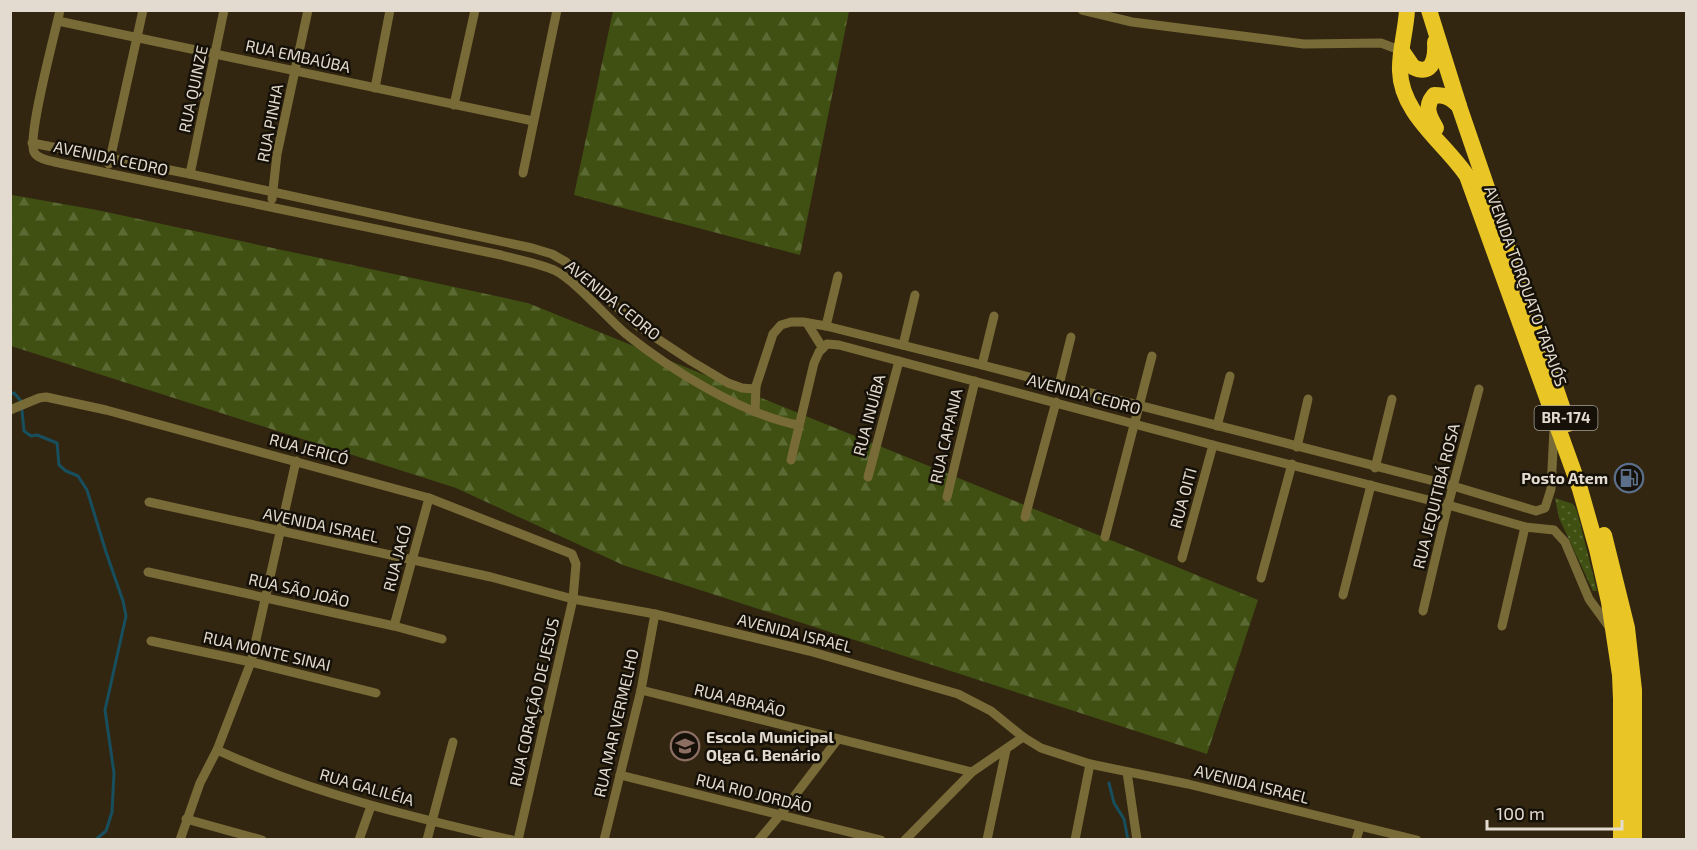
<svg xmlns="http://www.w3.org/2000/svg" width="1697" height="850" font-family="'Exo 2',sans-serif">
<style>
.grass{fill:url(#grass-dots)}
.forest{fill:url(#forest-firs)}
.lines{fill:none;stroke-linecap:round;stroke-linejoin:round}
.stream{stroke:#174f5e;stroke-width:3}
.street{stroke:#786b37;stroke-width:9}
.highway{stroke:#e9c626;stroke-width:16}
.labels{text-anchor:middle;stroke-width:5;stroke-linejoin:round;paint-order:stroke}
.shield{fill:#151008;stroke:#a59e93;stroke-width:1.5}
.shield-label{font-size:15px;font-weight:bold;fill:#e3dbcf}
.street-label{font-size:16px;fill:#e3dbcf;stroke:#151008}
.poi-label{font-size:16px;font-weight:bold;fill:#e3dbcf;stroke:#151008;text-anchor:end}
</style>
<defs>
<pattern id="grass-dots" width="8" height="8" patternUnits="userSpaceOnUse" patternTransform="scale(1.5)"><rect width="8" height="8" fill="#3f5012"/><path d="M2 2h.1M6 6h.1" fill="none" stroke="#5b6933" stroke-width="1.8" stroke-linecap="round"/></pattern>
<pattern id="forest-firs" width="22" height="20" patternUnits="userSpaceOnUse" patternTransform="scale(1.5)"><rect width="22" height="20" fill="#3f5012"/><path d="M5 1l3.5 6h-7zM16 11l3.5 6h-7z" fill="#5b6933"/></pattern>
</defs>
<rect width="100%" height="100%" fill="#322611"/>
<path class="grass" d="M1555 498 1573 504 1577 511 1597 591H1593L1559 518Z"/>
<g class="forest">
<path d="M613 11H849L800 255 574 195Z"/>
<path d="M10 193 12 195 97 210 528 303 1258 600 1207 754 623 565 456 488 11 346Z"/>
</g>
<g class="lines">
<g class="stream">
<path d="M10 394 14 393 21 401 24 431 31 436 37 435 57 443 59 465 66 471 78 476 87 490 106 552 123 601 126 616 105 710 114 773 112 812 106 831 95 840"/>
<path d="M1109 783 1114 803 1124 819 1128 840"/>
</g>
<g class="street">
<path d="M60 10C55 34 27 136 34 152 38 160 52 161 59 163L501 255C519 260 537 263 554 270 575 280 606 317 626 334 671 370 742 414 798 425"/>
<path d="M1082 10 1132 22 1304 44 1381 43 1402 51"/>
<path d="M58 21 533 121"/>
<path d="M375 88 390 10"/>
<path d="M454 105 475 10"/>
<path d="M32 143 190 174 532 248 552 254 566 262 638 326 691 361 728 383 742 388 753 389 756 386"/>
<path d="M109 164 143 10"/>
<path d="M523 173 557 10"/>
<path d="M190 174 224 10"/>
<path d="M272 199 277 154 308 10"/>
<path d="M807 323 822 347"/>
<path d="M826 326 838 276"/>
<path d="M903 345 915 295"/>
<path d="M982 365 994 316"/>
<path d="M1059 385 1071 337"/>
<path d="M10 410 39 398 46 397 106 410 429 498 572 554 576 564 573 599 518 840"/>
<path d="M755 412 756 386 773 334 781 325 791 322H803L826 326 982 365 1453 486 1536 511 1545 508 1551 489 1554 429"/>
<path d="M1217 426 1230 376"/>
<path d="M1297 447 1308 399"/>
<path d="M791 460 814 363 819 352 827 344 839 345 1213 445 1448 505 1525 527 1554 530 1565 542 1589 599 1610 628"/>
<path d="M1375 468 1392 399"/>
<path d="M868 477 899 361"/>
<path d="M947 497 975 381"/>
<path d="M149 502 491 577 573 599 655 614 809 651 958 694 991 711 1023 737 1041 748 1090 764 1188 784 1417 840"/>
<path d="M1025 517 1056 402"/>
<path d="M1105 537 1152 356"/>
<path d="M1182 558 1213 445"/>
<path d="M148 572 394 626 442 639"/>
<path d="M1261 578 1292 464"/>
<path d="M1343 595 1371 485"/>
<path d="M1423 611 1448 505 1479 389"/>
<path d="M394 626 429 498"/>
<path d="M1502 626 1525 527"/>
<path d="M151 641 251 662 376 693"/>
<path d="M641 690 972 772"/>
<path d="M217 750C311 793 411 817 512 840"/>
<path d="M1127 772 1137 840"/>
<path d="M620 775 881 840"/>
<path d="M186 819 262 840"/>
<path d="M180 840 200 783 217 750 251 662 296 461"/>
<path d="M359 840 371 806"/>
<path d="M427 840 453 742"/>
<path d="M604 840 641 690 655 614"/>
<path d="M759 840 780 815 838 739"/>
<path d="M905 840 972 772 1023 737"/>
<path d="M987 840 1006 750"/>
<path d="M1075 840 1090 764"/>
<path d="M1356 840 1360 827"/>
</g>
<g class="highway">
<path d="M1407 10C1406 30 1399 53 1400 71 1401 114 1445 143 1467 176L1580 489 1597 549 1609 602 1620 675 1621 699V840"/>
<path d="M1429 10 1459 106 1568 424"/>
<path d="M1402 51 1413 67C1433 77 1436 57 1435 42"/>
<path d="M1436 128C1429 116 1424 107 1434 95 1446 95 1451 98 1459 106"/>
<path d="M1604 535 1627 628 1634 690V840"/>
</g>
</g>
<defs>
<g id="fuel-ring" transform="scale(1.5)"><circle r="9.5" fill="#151008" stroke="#5c6f8a" stroke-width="1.5"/><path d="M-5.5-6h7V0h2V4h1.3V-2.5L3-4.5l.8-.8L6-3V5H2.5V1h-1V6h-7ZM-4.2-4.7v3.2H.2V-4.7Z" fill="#5c6f8a"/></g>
<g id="school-ring" transform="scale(1.5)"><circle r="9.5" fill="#151008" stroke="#8d6e63" stroke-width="1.5"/><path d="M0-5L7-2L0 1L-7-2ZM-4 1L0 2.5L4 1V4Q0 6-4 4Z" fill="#8d6e63"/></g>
</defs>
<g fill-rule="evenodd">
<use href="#fuel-ring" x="1629" y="478"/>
<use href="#school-ring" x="685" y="746"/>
</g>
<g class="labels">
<rect class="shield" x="1534.5" y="406" width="63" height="24" rx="4.5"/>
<g class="shield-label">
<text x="1566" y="423">BR-174</text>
</g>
<g class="street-label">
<text transform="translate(298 56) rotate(12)" y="6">RUA EMBAÚBA</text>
<text transform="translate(193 89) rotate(-78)" y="6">RUA QUINZE</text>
<text transform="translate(270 123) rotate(-79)" y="6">RUA PINHA</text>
<text transform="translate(111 158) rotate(12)" y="6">AVENIDA CEDRO</text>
<text transform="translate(1526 286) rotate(70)" y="6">AVENIDA TORQUATO TAPAJÓS</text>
<text transform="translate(613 300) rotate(39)" y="6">AVENIDA CEDRO</text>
<text transform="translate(1084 394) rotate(15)" y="6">AVENIDA CEDRO</text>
<text transform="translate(869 415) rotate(-75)" y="6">RUA INUÍBA</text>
<text transform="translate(946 436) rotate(-77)" y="6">RUA CAPANIA</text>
<text transform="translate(309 449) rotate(15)" y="6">RUA JERICÓ</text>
<text transform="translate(1436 496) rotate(-76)" y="6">RUA JEQUITIBÁ ROSA</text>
<text transform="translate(1183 498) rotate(-75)" y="6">RUA OITI</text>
<text transform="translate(321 525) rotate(12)" y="6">AVENIDA ISRAEL</text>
<text transform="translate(397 558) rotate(-75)" y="6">RUA JACÓ</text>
<text transform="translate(299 590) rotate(13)" y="6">RUA SÃO JOÃO</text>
<text transform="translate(795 633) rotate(14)" y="6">AVENIDA ISRAEL</text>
<text transform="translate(267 651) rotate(13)" y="6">RUA MONTE SINAI</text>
<text transform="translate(740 700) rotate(14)" y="6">RUA ABRAÃO</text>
<text transform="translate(534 702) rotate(-77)" y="6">RUA CORAÇÃO DE JESUS</text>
<text transform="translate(616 723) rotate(-77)" y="6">RUA MAR VERMELHO</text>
<text transform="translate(1252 784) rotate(14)" y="6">AVENIDA ISRAEL</text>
<text transform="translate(367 787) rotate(16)" y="6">RUA GALILÉIA</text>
<text transform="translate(754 793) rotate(14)" y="6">RUA RIO JORDÃO</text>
</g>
<g class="poi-label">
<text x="1608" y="484">Posto Atem</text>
<text x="706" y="743" text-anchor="start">Escola Municipal<tspan x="706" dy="18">Olga G. Benário</tspan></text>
</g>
</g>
<rect width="1697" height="850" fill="none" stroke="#e3dbcf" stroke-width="24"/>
<path d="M1487 820v9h135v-9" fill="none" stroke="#e3dbcf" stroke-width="3"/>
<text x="1496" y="820" font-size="18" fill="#e3dbcf" stroke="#151008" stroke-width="4.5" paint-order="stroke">100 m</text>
</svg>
